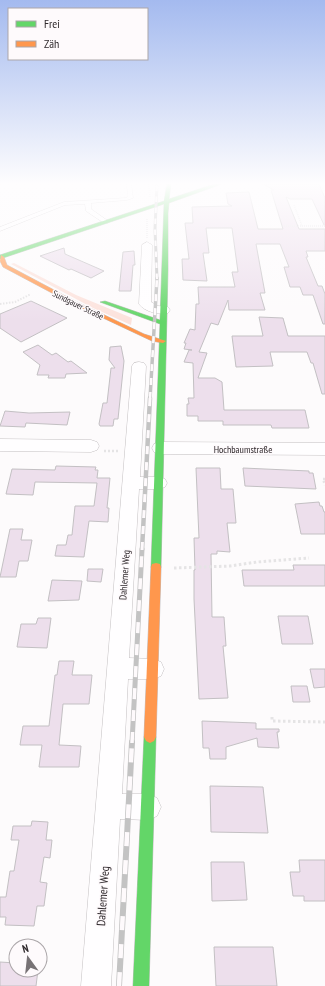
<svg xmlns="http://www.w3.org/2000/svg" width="325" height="986" font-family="'PT Sans Narrow',sans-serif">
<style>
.green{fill:#fce2dc}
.building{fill:#eddfec;stroke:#c3c0c3}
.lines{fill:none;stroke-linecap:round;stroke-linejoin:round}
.lane-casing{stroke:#c4c0c2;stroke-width:1}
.street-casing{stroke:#c4c0c2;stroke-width:1}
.fast-casing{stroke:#c4c0c2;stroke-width:1}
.slow-casing{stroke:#c4c0c2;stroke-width:1}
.path-far3{stroke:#e5e4e5;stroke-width:1.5;stroke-dasharray:1 1;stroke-linecap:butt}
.path-far2{stroke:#e5e4e5;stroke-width:2;stroke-dasharray:1.5 1.5;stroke-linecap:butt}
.path-far1{stroke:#e5e4e5;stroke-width:2.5;stroke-dasharray:2 2;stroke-linecap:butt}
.path{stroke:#e5e4e5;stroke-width:3;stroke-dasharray:2.5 2.5;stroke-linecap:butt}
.lane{fill:#fffeff;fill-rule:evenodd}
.street{fill:#fffeff;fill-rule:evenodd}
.fast{fill:#63d668;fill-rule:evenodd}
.slow{fill:#ff974d;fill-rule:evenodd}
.rail-far4-casing{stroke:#c3c3c3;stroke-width:3}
.rail-far3-casing{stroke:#c3c3c3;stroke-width:3.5}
.rail-far2-casing{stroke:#c3c3c3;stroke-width:4.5}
.rail-far1-casing{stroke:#c3c3c3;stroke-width:5}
.rail-casing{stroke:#c3c3c3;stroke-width:6}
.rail-far4{stroke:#fefafc;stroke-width:2;stroke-dasharray:5.5;stroke-linecap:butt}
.rail-far3{stroke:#fefafc;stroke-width:2.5;stroke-dasharray:7;stroke-linecap:butt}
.rail-far2{stroke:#fefafc;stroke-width:3;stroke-dasharray:8;stroke-linecap:butt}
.rail-far1{stroke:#fefafc;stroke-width:3.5;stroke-dasharray:11;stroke-linecap:butt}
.rail{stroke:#fefafc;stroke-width:4.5;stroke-dasharray:14;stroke-linecap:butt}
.labels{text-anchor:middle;stroke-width:3;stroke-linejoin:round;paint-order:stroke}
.far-street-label{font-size:9px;fill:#2f292c;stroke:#fefafc}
.street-label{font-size:10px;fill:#2f292c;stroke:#fefafc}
.near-street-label{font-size:12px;fill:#2f292c;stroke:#fefafc}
</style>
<rect width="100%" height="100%" fill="#fdfbfc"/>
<path class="green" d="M14 263 76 295 132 318 131 325 91 307 11 264Z"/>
<g class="building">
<path d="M263 184H319L325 198V227L312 199H290L286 197 299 229H325V251H306L308 257H306L318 286H322L325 294V324H323L313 295H303L300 287H290L284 267H289L280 244H256L265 293H260L265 310H229L228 300 218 325 211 323 199 352 207 353 198 378H215L222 382 224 410H305L309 428H272L271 425H223V421H198V416H187V404H189L188 398H194L193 363 184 362 189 350H192L184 349 186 343H184L190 329 195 330 196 304H199L198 287H235L232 272H238L232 228H206L209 253H203L207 281 183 280 182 259H189L185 223H193L192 207 232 206 228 204 226 193 249 192 258 229H283L271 190H274Z"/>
<path d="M64 248 65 254 104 271 91 278 71 269 69 270 40 256Z"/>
<path d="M134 251 135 265H133L131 291H119L123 252Z"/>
<path d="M31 301 67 318 21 342 0 328V314Z"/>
<path d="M259 317 283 318 288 336H325V394H322L313 363H311L307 352H270L273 366 236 367 232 336H263Z"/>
<path d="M38 345 52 355 56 353 68 362 71 361 87 373 66 374 65 378H48L49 375H37L40 365 23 352Z"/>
<path d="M121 346 124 361 118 419H114L113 426H100L99 424 103 403H107L111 368H115L109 360 110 347Z"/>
<path d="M5 411 29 413 70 412 67 425 26 423 25 427 0 426Z"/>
<path d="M56 466 96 467 95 470H98L97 478H110L107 508H109L108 522 89 521 84 557 55 556 57 545H66L68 535H72L75 506H94L97 483 35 482 33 495 6 494 12 469 55 470Z"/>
<path d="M196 468H220L221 489H233L236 523H227L230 552 217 551V554H211L212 617H224L226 646H223L228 698 199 699 194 599V570H195L194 538H199Z"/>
<path d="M243 468 309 471V473H313L316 489 245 486Z"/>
<path d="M319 502 320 506H322L324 512H325V534H301L295 504Z"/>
<path d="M10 529H23L21 540H32L28 561H19L16 577H0Z"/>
<path d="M293 565H325V586H244L242 570H294Z"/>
<path d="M88 569H103L101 582 87 581Z"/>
<path d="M52 580 82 581 79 600 48 601Z"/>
<path d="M278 616H308L313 644H282Z"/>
<path d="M38 618H51L47 648 17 647 21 624H36Z"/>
<path d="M59 661H74L72 675H92L89 704H63L59 745 81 746 79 767H39L42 745H20L23 726H49L55 675H57Z"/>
<path d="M310 669H325V687L314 688Z"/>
<path d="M291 686H307L310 702H293Z"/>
<path d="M202 721 256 723V729H279V732H277L279 748 258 747 257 738 226 747V759H210L209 748H203Z"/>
<path d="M210 786 263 787 268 833 211 832Z"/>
<path d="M32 821 48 822 46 840H52L50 858 44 857 40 882 47 883 44 906H37L34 926 5 925 6 917H0V897H6L10 871H14L19 840H11L13 826H31Z"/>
<path d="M299 860H325V901H304V896H293L290 872H300Z"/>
<path d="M211 862H244L247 900 212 901Z"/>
<path d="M214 947H273L277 986H216Z"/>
<path d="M0 962 16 963V970H38L36 986H0Z"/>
</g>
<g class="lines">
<g class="lane-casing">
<path id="lane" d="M127 184H131L133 198 127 200 91 203V209L108 221V223H104L86 211 85 204 65 205 0 231V227L64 202 126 198 128 196Z"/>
</g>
<g class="street-casing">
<g id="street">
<path d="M147 242 152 245 151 302 158 306 168 307 170 310 168 313C159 315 145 312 139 304L142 245Z"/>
<path d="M139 362 144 363 146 366 140 477H159L165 479 167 483 165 487 159 489H139L129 658 153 659 161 662 164 669 161 676 153 679H128L122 794H148L157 798 161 807 157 816 148 820 120 819 111 986H81L132 366 134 363Z"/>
<path d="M0 439 91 440 97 442 99 446 97 450 91 452 0 451Z"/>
<path d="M160 442 325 443V455L160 454 154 452 152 448 154 444Z"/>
</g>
</g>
<g class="fast-casing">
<g id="fast">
<path d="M167 184H171L169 199 214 184H222L169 203 168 213V270L161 567 160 570 156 571 152 570 151 567 160 324 100 302 105 301 160 320 164 204 0 259V255L164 201Z"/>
<path d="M150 731 154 733 156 737 149 986H133L144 737 146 733Z"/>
</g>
</g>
<g class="slow-casing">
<g id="slow">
<path d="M1 255 4 257 7 265 71 299 144 334 166 341 163 343 152 341 67 301 3 267 0 261Z"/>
<path d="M156 563 160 564 161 567 156 737 154 741 150 743 146 741 144 737 151 567 152 564Z"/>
</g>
</g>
<g class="path-far3">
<path d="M149 184 150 198"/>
<path d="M294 205 302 226"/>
<path d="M147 219V238"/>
<path d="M284 226H325"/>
</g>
<path class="path-far2" d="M0 304 15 302 31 294"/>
<g class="path-far1">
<path d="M104 451H119"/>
<path d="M325 479H323L325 485"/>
</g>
<g class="path">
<path d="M174 568 230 566 257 562 309 558"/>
<path d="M272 717V721L325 722"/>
</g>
<use href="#lane" class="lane"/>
<use href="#street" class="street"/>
<use href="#fast" class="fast"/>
<use href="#slow" class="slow"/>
<g class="rail-far4-casing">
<path id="rail-far4" d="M157 279 155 229 157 184"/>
</g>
<g class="rail-far3-casing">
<path id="rail-far3" d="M150 399 157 278"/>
</g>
<g class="rail-far2-casing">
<path id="rail-far2" d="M142 550 150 398"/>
</g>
<g class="rail-far1-casing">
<path id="rail-far1" d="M132 743 142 549"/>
</g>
<g class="rail-casing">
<path id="rail" d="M119 986 132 742"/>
</g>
<use href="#rail-far4" class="rail-far4"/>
<use href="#rail-far3" class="rail-far3"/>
<use href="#rail-far2" class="rail-far2"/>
<use href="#rail-far1" class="rail-far1"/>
<use href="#rail" class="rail"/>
</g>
<linearGradient id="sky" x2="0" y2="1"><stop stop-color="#a4baef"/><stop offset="0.57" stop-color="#fefdfe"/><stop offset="1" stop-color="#fefdfe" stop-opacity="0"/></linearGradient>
<rect width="325" height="322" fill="url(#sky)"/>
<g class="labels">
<g class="far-street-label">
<text transform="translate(78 305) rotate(26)" y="3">Sundgauer Straße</text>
</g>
<g class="street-label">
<text x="243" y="453">Hochbaumstraße</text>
<text transform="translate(124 575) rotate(-86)" y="4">Dahlemer Weg</text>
</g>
<g class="near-street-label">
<text transform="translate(103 896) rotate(-86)" y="4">Dahlemer Weg</text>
</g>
</g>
<rect x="8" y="8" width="140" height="52" fill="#fefafc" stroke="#aba6a9"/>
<rect x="16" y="21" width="20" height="6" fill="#63d668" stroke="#aba6a9"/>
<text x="44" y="28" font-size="12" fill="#2f292c">Frei</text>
<rect x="16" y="41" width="20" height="6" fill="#ff974d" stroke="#aba6a9"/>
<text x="44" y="48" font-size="12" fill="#2f292c">Zäh</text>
<g transform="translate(28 958) rotate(345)"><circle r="19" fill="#fefafc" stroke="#aba6a9"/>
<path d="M0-3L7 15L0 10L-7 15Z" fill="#777275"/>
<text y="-6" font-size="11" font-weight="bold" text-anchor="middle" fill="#2f292c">N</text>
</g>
</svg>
